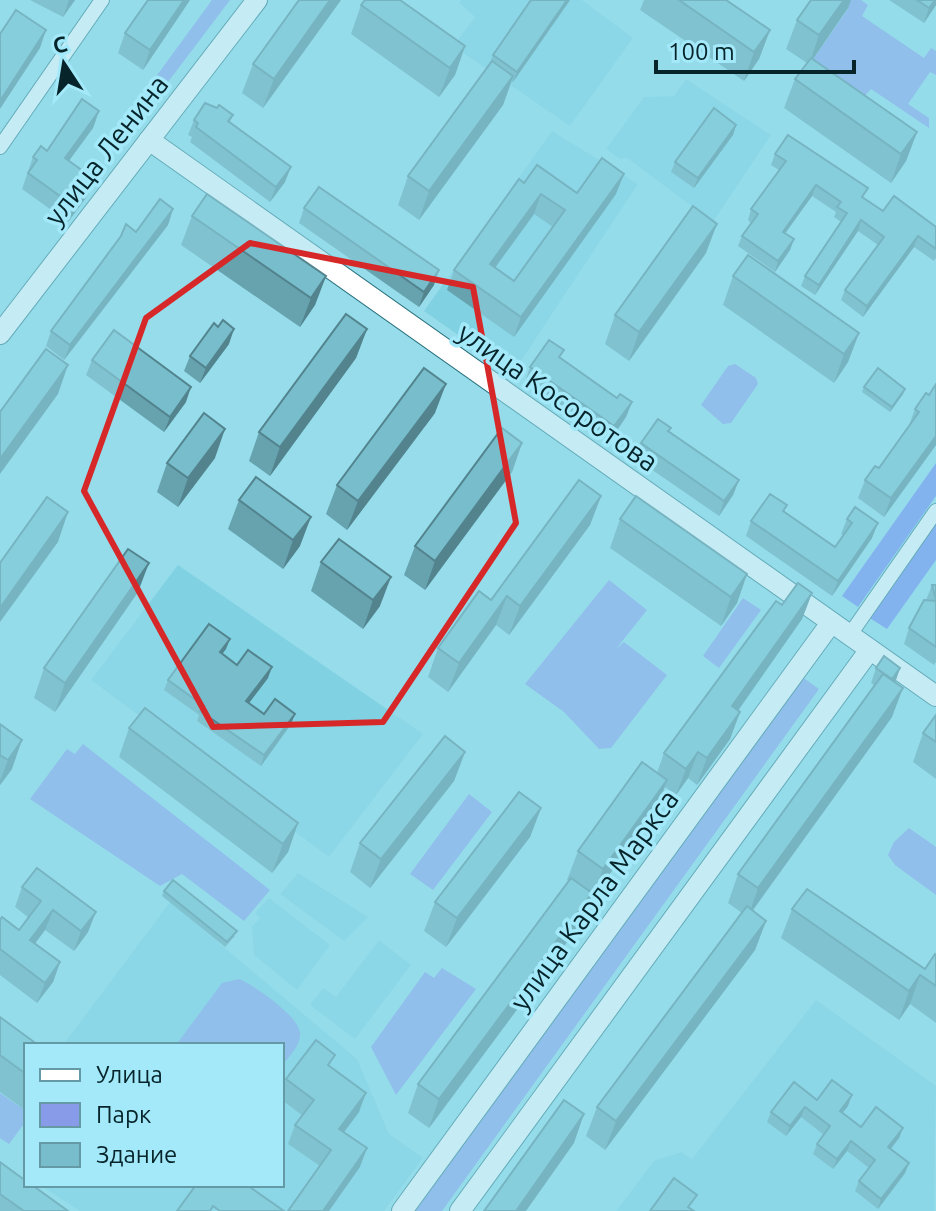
<svg xmlns="http://www.w3.org/2000/svg" width="936" height="1211" font-family="Ubuntu,sans-serif">
<style>
.built{fill:#80d1e2}
.green{fill:#889be8}
.forest{fill:#6c82f3}
.lines{fill:none;stroke-linecap:round;stroke-linejoin:round}
.street-casing{stroke:#28707d;stroke-width:16}
.secondary-casing{stroke:#28707d;stroke-width:22}
.street{stroke:#fff;stroke-width:14}
.secondary{stroke:#fff;stroke-width:20}
.wall{fill:#66a3af;fill-rule:evenodd}
.shaded-wall{fill:#53848e}
.building{fill:#77bdcb;stroke:#53848e;stroke-width:2;fill-rule:evenodd}
.marked{fill:none;stroke:#d62828;stroke-width:6;stroke-linejoin:round}
.labels{text-anchor:middle;stroke-width:7;stroke-linejoin:round;paint-order:stroke}
.street-label{font-size:28px;fill:#06242a;stroke:#a3e9f9}
</style>
<rect width="100%" height="100%" fill="#96dceb"/>
<g class="built">
<path d="M461 0H582L633 38 570 126 453 46 475 17 459 3Z"/>
<path d="M686 79 771 135 713 222 627 158 620 159 606 149 644 97 674 96Z"/>
<path d="M552 131 638 184 513 373 424 311Z"/>
<path d="M178 565 423 734 329 857 91 680Z"/>
<path d="M298 873 368 917 344 941 280 894Z"/>
<path d="M269 898 330 945 297 990 254 955 252 927 260 918 255 913Z"/>
<path d="M170 902 357 1059 389 1134 423 1158 384 1211H80L40 1185H282V1045H63Z"/>
<path d="M379 940 411 965 355 1039 310 1005 323 988 336 997Z"/>
<path d="M816 1000 936 1086 934 1211H616L654 1161 681 1152 692 1159Z"/>
</g>
<g class="green">
<path d="M212 0H230L165 86 155 78Z"/>
<path d="M837 0H861L868 5 862 16 924 58 931 48 936 51V75L930 72 908 104 929 118V128L871 89 862 99 809 65 848 9Z"/>
<path d="M735 364 756 378 758 384 731 423 723 424 701 405 728 366Z"/>
<path d="M609 580 647 610 616 649 624 642 667 675 611 748 599 749 564 712 525 684Z"/>
<path d="M743 598 761 610 719 668 703 656Z"/>
<path d="M802 677 819 689 442 1211H414Z"/>
<path d="M83 744 270 890 244 921 182 874 160 886 30 799 67 749 75 754Z"/>
<path d="M469 794 492 812 433 890 410 874Z"/>
<path d="M909 828 936 847V895L895 865 888 855 894 842Z"/>
<path d="M442 968 476 989 396 1095 371 1047 425 972 434 978Z"/>
<path d="M239 979C254 985 299 1016 300 1033 301 1046 289 1056 282 1066V1045H176L222 983Z"/>
<path d="M0 1093 26 1111V1121L9 1144 0 1138Z"/>
</g>
<g class="forest">
<path d="M936 463V496L858 607 842 596Z"/>
<path d="M936 521V560L887 629 868 617Z"/>
</g>
<g class="lines">
<g class="street-casing">
<g id="street">
<path d="M0 147 102 0"/>
<path d="M849 636 936 511"/>
</g>
</g>
<g class="secondary-casing">
<g id="secondary">
<path d="M149 140 936 696"/>
<path d="M0 334 257 0"/>
<path d="M402 1211 831 623"/>
<path d="M460 1211 869 651"/>
</g>
</g>
<use href="#street" class="street"/>
<use href="#secondary" class="secondary"/>
</g>
<g class="wall">
<path d="M30 0H75L63 17Z"/>
<path d="M190 0 143 70 118 53 125 33Z"/>
<path d="M341 0 263 108 242 93 253 64Z"/>
<path d="M570 0 513 82 512 81 503 105 419 220 398 205 408 176 489 65 493 55Z"/>
<path d="M644 0H726L770 30 759 59 744 81 640 10Z"/>
<path d="M811 0H851L848 8 812 59 917 132 906 161 891 183 784 108 795 79 807 63 786 49 797 20Z"/>
<path d="M889 0H936V5L924 23Z"/>
<path d="M361 5 465 46 455 75 439 97 351 34Z"/>
<path d="M99 111 93 128 69 161 88 195 68 222 22 189 33 157 47 151Z"/>
<path d="M233 115 230 122 285 182 270 202 190 142 192 137 188 135 194 120Z"/>
<path d="M736 125 733 135 694 188 671 172 675 162Z"/>
<path d="M775 154 864 199 883 211 936 227V258L934 261 914 247 863 317 841 300 845 290 878 245 858 231 815 295 801 286 805 276 841 222 834 217 836 212 812 196 785 233 794 239 790 250 775 272 738 246 742 236 751 223 748 220 751 209 779 170 771 165Z"/>
<path d="M524 183 577 193 616 194 514 337 447 290 454 270ZM534 214 553 227 514 281 495 268Z"/>
<path d="M304 208 434 285 419 307 299 223Z"/>
<path d="M173 209 168 225 64 360 46 346 51 331 136 232Z"/>
<path d="M192 216 326 276 315 305 300 327 181 245Z"/>
<path d="M706 253 629 361 605 344 615 315Z"/>
<path d="M733 276 859 333 848 362 834 383 723 305Z"/>
<path d="M218 327 229 344 200 383 184 371 190 356Z"/>
<path d="M367 329 356 358 270 476 249 461 259 432Z"/>
<path d="M561 359 617 398 632 402 626 417 609 442 525 382 530 367Z"/>
<path d="M92 360 186 402 164 432 86 375Z"/>
<path d="M936 384V445L884 517 858 498 865 480 879 468 908 428 915 409 929 395Z"/>
<path d="M864 387 903 394 890 412 862 392Z"/>
<path d="M435 413 347 530 326 514 337 485Z"/>
<path d="M669 432 739 480 733 495 719 516 635 458 641 443Z"/>
<path d="M522 443 512 472 425 590 404 575 415 546Z"/>
<path d="M215 458 178 507 157 492 167 463Z"/>
<path d="M601 496 590 525 509 635 496 625 448 692 428 677 438 648 491 600Z"/>
<path d="M239 500 300 546 283 569 228 529Z"/>
<path d="M787 505 784 512 835 547 843 535 841 534 847 519 872 538 832 596 746 536 751 521Z"/>
<path d="M620 519 747 574 737 603 721 626 610 548Z"/>
<path d="M339 539 380 606 363 629 311 591 321 562Z"/>
<path d="M932 585H936V662L934 665 904 644 909 628 926 600Z"/>
<path d="M138 592 55 712 34 698 44 668Z"/>
<path d="M812 593 802 619 738 711 740 712 730 739 697 785 688 778 676 795 665 787 657 809 592 898 591 897 582 922 429 1128 408 1113 418 1084 569 881 567 880 578 851 657 773 664 753 782 605Z"/>
<path d="M226 649 222 654 237 665 268 678 249 703 264 714 291 724 261 766 197 721 199 715 164 690 168 680Z"/>
<path d="M876 668H900L895 682 892 717 752 910 766 921 755 950 605 1150 586 1136 597 1107 742 913 728 903 738 874 874 685 871 683Z"/>
<path d="M936 715V779L913 762 923 733Z"/>
<path d="M0 724 12 769 0 785Z"/>
<path d="M129 728 298 823 288 852 272 873 119 757Z"/>
<path d="M465 752 454 781 370 888 350 872 360 843Z"/>
<path d="M541 808 530 837 446 947 424 931 435 902Z"/>
<path d="M22 887 88 932 74 951 45 930 35 943 60 962 53 982 37 1003 0 975V920L19 930 29 918 15 907Z"/>
<path d="M164 891 235 936 225 947 162 896Z"/>
<path d="M792 909 925 969 936 955V1023L910 1004 899 1020 781 938Z"/>
<path d="M0 1017 26 1045V1111L0 1092Z"/>
<path d="M331 1067 359 1112 344 1132 360 1167 320 1166 288 1144 295 1125 303 1116 282 1100V1090L286 1079Z"/>
<path d="M817 1100 848 1106 842 1113 861 1127 903 1128 899 1138 891 1149 909 1163 905 1173 878 1209 855 1191 859 1181 869 1168 847 1151 833 1169 813 1154 817 1144 824 1135 801 1117 786 1136 767 1122 771 1112Z"/>
<path d="M0 1162 68 1211H0Z"/>
</g>
<g class="shaded-wall">
<path d="M69 0H75L63 17Z"/>
<path d="M184 0H190L143 70 150 50Z"/>
<path d="M330 0H341L263 108 274 79Z"/>
<path d="M567 0H570L513 82 517 72Z"/>
<path d="M844 0H851L848 8 809 65 819 35Z"/>
<path d="M935 0H936V5L924 23 929 8Z"/>
<path d="M46 30 40 48 0 109V101Z"/>
<path d="M770 30 759 59 744 81 754 52Z"/>
<path d="M465 46 455 75 439 97 450 68Z"/>
<path d="M513 76 503 105 419 220 429 191Z"/>
<path d="M99 111 93 128 59 174 65 158Z"/>
<path d="M736 125 733 135 694 188 698 178Z"/>
<path d="M917 132 906 161 891 183 901 154Z"/>
<path d="M291 167 285 182 270 202 276 187Z"/>
<path d="M624 174 616 194 514 337 521 317Z"/>
<path d="M94 179 88 195 68 222 74 206Z"/>
<path d="M816 185 812 196 779 242 783 232Z"/>
<path d="M541 194 534 214 483 284 490 264Z"/>
<path d="M173 209 168 225 64 360 70 345Z"/>
<path d="M861 220 858 231 815 295 819 285Z"/>
<path d="M717 224 706 253 629 361 639 332Z"/>
<path d="M918 236 914 247 863 317 867 306Z"/>
<path d="M794 239 790 250 775 272 778 261Z"/>
<path d="M439 270 434 285 419 307 424 292Z"/>
<path d="M326 276 315 305 300 327 311 298Z"/>
<path d="M234 329 229 344 200 383 206 368Z"/>
<path d="M367 329 356 358 270 476 280 447Z"/>
<path d="M859 333 848 362 834 383 844 354Z"/>
<path d="M68 365 58 394 0 474V459Z"/>
<path d="M446 384 435 413 347 530 358 501Z"/>
<path d="M191 387 186 402 164 432 170 417Z"/>
<path d="M905 389 903 394 890 412 892 407Z"/>
<path d="M632 402 626 417 609 442 614 426Z"/>
<path d="M225 429 215 458 178 507 188 478Z"/>
<path d="M936 436V445L884 517 891 498Z"/>
<path d="M522 443 512 472 425 590 435 561Z"/>
<path d="M739 480 733 495 719 516 724 501Z"/>
<path d="M601 496 590 525 509 635 520 606Z"/>
<path d="M68 512 58 542 0 622V608Z"/>
<path d="M311 517 300 546 283 569 293 540Z"/>
<path d="M878 523 872 538 832 596 838 581Z"/>
<path d="M149 563 138 592 55 712 65 683Z"/>
<path d="M747 574 737 603 721 626 731 597Z"/>
<path d="M391 577 380 606 363 629 373 600Z"/>
<path d="M812 593 802 619 722 733 732 706Z"/>
<path d="M507 596 496 625 448 692 459 663Z"/>
<path d="M230 639 226 649 216 662 220 652Z"/>
<path d="M272 667 268 678 243 711 246 701Z"/>
<path d="M900 668 895 683 886 694 892 679Z"/>
<path d="M903 688 892 717 748 917 758 888Z"/>
<path d="M740 712 730 739 697 785 707 758Z"/>
<path d="M295 714 291 724 261 766 264 755Z"/>
<path d="M22 740 12 769 0 785V781L8 760Z"/>
<path d="M465 752 454 781 370 888 381 859Z"/>
<path d="M698 752 688 778 676 795 686 769Z"/>
<path d="M667 780 657 809 592 898 603 869Z"/>
<path d="M541 808 530 837 446 947 457 918Z"/>
<path d="M298 823 288 852 272 873 283 844Z"/>
<path d="M592 893 582 922 429 1128 439 1099Z"/>
<path d="M53 910 45 930 23 960 30 940Z"/>
<path d="M96 912 88 932 74 951 81 931Z"/>
<path d="M766 921 755 950 605 1150 616 1121Z"/>
<path d="M60 962 53 982 37 1003 45 983Z"/>
<path d="M920 975 910 1004 899 1020 909 991Z"/>
<path d="M366 1093 359 1112 332 1148 339 1129Z"/>
<path d="M852 1095 848 1106 836 1121 840 1111Z"/>
<path d="M805 1107 801 1117 786 1136 790 1126Z"/>
<path d="M584 1114 574 1143 526 1211H516Z"/>
<path d="M903 1128 899 1138 884 1157 888 1147Z"/>
<path d="M851 1141 847 1151 833 1169 837 1159Z"/>
<path d="M367 1148 360 1167 329 1211H323Z"/>
<path d="M909 1163 905 1173 878 1209 881 1199Z"/>
</g>
<g class="building">
<path d="M148 0H184L150 50 125 33Z"/>
<path d="M299 0H330L274 79 253 64Z"/>
<path d="M365 0H400L465 46 450 68 361 5Z"/>
<path d="M531 0H567L517 72 493 55Z"/>
<path d="M679 0H726L770 30 754 52Z"/>
<path d="M811 0H844L819 35 797 20Z"/>
<path d="M917 0H935L929 8Z"/>
<path d="M16 10 46 30 0 101V34Z"/>
<path d="M811 58 917 132 901 154 795 79Z"/>
<path d="M492 61 513 76 429 191 408 176Z"/>
<path d="M82 99 99 111 65 158 94 179 74 206 28 173 37 160 33 157 41 146 47 151Z"/>
<path d="M205 103 217 108 219 105 233 115 228 121 291 167 276 187 196 127 198 123 194 120Z"/>
<path d="M714 108 736 125 698 178 675 162Z"/>
<path d="M788 135 868 188 862 197 883 211 894 196 936 227V249L918 236 867 306 845 290 884 237 861 220 819 285 805 276 847 213 837 207 841 202 816 185 783 232 794 239 778 261 742 236 758 214 751 209 786 161 775 154Z"/>
<path d="M602 158 624 174 521 317 454 270 519 179 524 183 537 165 577 193ZM541 194 565 210 514 281 490 264Z"/>
<path d="M319 187 439 270 424 292 304 208Z"/>
<path d="M207 194 326 276 311 298 192 216Z"/>
<path d="M160 199 173 209 70 345 51 331 121 236 126 224 136 232Z"/>
<path d="M693 206 717 224 639 332 615 315Z"/>
<path d="M748 255 859 333 844 354 733 276Z"/>
<path d="M346 314 367 329 280 447 259 432Z"/>
<path d="M223 320 234 329 206 368 190 356 214 323 218 327Z"/>
<path d="M114 330 191 387 170 417 92 360Z"/>
<path d="M549 340 564 350 559 357 617 398 620 394 632 402 614 426 530 367Z"/>
<path d="M46 349 68 365 0 459V412Z"/>
<path d="M424 368 446 384 358 501 337 485Z"/>
<path d="M878 368 905 389 892 407 864 387Z"/>
<path d="M936 384V436L891 498 865 480 875 466 879 468 919 412 915 409 926 393 929 395Z"/>
<path d="M204 413 225 429 188 478 167 463Z"/>
<path d="M658 419 671 428 668 431 739 480 724 501 641 443Z"/>
<path d="M502 428 522 443 435 561 415 546Z"/>
<path d="M256 477 311 517 293 540 239 500Z"/>
<path d="M579 480 601 496 520 606 507 596 459 663 438 648 479 591 491 600Z"/>
<path d="M770 494 787 505 783 511 835 547 852 523 847 519 855 507 878 523 838 581 751 521Z"/>
<path d="M636 496 747 574 731 597 620 519Z"/>
<path d="M47 497 68 512 0 608V563Z"/>
<path d="M339 539 391 577 373 600 321 562Z"/>
<path d="M128 549 149 563 65 683 44 668Z"/>
<path d="M798 583 812 593 732 706 740 712 707 758 698 752 686 769 664 753 776 601 782 605Z"/>
<path d="M932 585H936V600Z"/>
<path d="M924 600 936 601V647L909 628Z"/>
<path d="M209 624 230 639 220 652 237 665 248 650 272 667 246 701 264 714 275 699 295 714 264 755 200 711 204 706 168 680Z"/>
<path d="M884 656 900 668 892 679 876 668Z"/>
<path d="M883 674 903 688 758 888 738 874Z"/>
<path d="M145 708 298 823 283 844 129 728Z"/>
<path d="M936 715V742L923 733Z"/>
<path d="M0 724 22 740 8 760 0 755Z"/>
<path d="M445 736 465 752 381 859 360 843Z"/>
<path d="M642 762 667 780 603 869 578 851Z"/>
<path d="M519 792 541 808 457 918 435 902Z"/>
<path d="M37 868 96 912 81 931 53 910 30 940 60 962 45 983 0 949V920L2 917 19 930 41 901 22 887Z"/>
<path d="M571 878 592 893 439 1099 418 1084Z"/>
<path d="M173 880 237 931 227 942 164 891Z"/>
<path d="M807 889 925 969 935 954 936 955V986L920 975 909 991 792 909Z"/>
<path d="M747 906 766 921 616 1121 597 1107Z"/>
<path d="M0 1017 38 1045H26V1074L0 1055Z"/>
<path d="M316 1040 335 1055 328 1065 366 1093 339 1129 367 1148 323 1211H288L331 1150 295 1125 314 1100 286 1079Z"/>
<path d="M832 1080 852 1095 840 1111 861 1127 876 1107 903 1128 888 1147 909 1163 881 1199 859 1181 875 1160 851 1141 837 1159 817 1144 830 1126 805 1107 790 1126 771 1112 794 1082 817 1100Z"/>
<path d="M564 1100 584 1114 516 1211H484Z"/>
<path d="M0 1162 26 1181V1185H32L68 1211H24L0 1194Z"/>
<path d="M674 1178 697 1195 688 1207 694 1211H650Z"/>
<path d="M196 1185H247L284 1211H220L213 1206 210 1211H177Z"/>
</g>
<path d="M0 0H936V1211H0ZM250 243 473 287 516 523 383 722 213 727 84 491 146 318Z" fill="#96dceb" fill-opacity=".55" fill-rule="evenodd"/>
<path class="marked" d="M250 243 473 287 516 523 383 722 213 727 84 491 146 318Z"/>
<g class="labels">
<g class="street-label">
<text transform="translate(106 150) rotate(-52)" y="10">улица Ленина</text>
<text transform="translate(558 397) rotate(35)" y="10">улица Косоротова</text>
<text transform="translate(594 900) rotate(-54)" y="10">улица Карла Маркса</text>
</g>
</g>
<rect x="24" y="1043" width="260" height="144" fill="#a3e9f9" stroke="#649aa6" stroke-width="2"/>
<rect x="40" y="1069" width="40" height="12" fill="#ffffff" stroke="#649aa6" stroke-width="2"/>
<text x="96" y="1083" font-size="24" fill="#06242a">Улица</text>
<rect x="40" y="1103" width="40" height="24" fill="#889be8" stroke="#649aa6" stroke-width="2"/>
<text x="96" y="1123" font-size="24" fill="#06242a">Парк</text>
<rect x="40" y="1143" width="40" height="24" fill="#77bdcb" stroke="#649aa6" stroke-width="2"/>
<text x="96" y="1163" font-size="24" fill="#06242a">Здание</text>
<g transform="translate(64 64) rotate(348)" stroke="#a3e9f9" stroke-width="6" paint-order="stroke">
<path d="M0-6L14 30L0 20L-14 30Z" fill="#06242a"/>
<text y="-12" font-size="22" font-weight="bold" text-anchor="middle" fill="#06242a">С</text>
</g>
<path d="M656 60v12h198v-12" fill="none" stroke="#06242a" stroke-width="4"/>
<text x="668" y="60" font-size="24" fill="#06242a" stroke="#a3e9f9" stroke-width="6" paint-order="stroke">100 m</text>
</svg>
